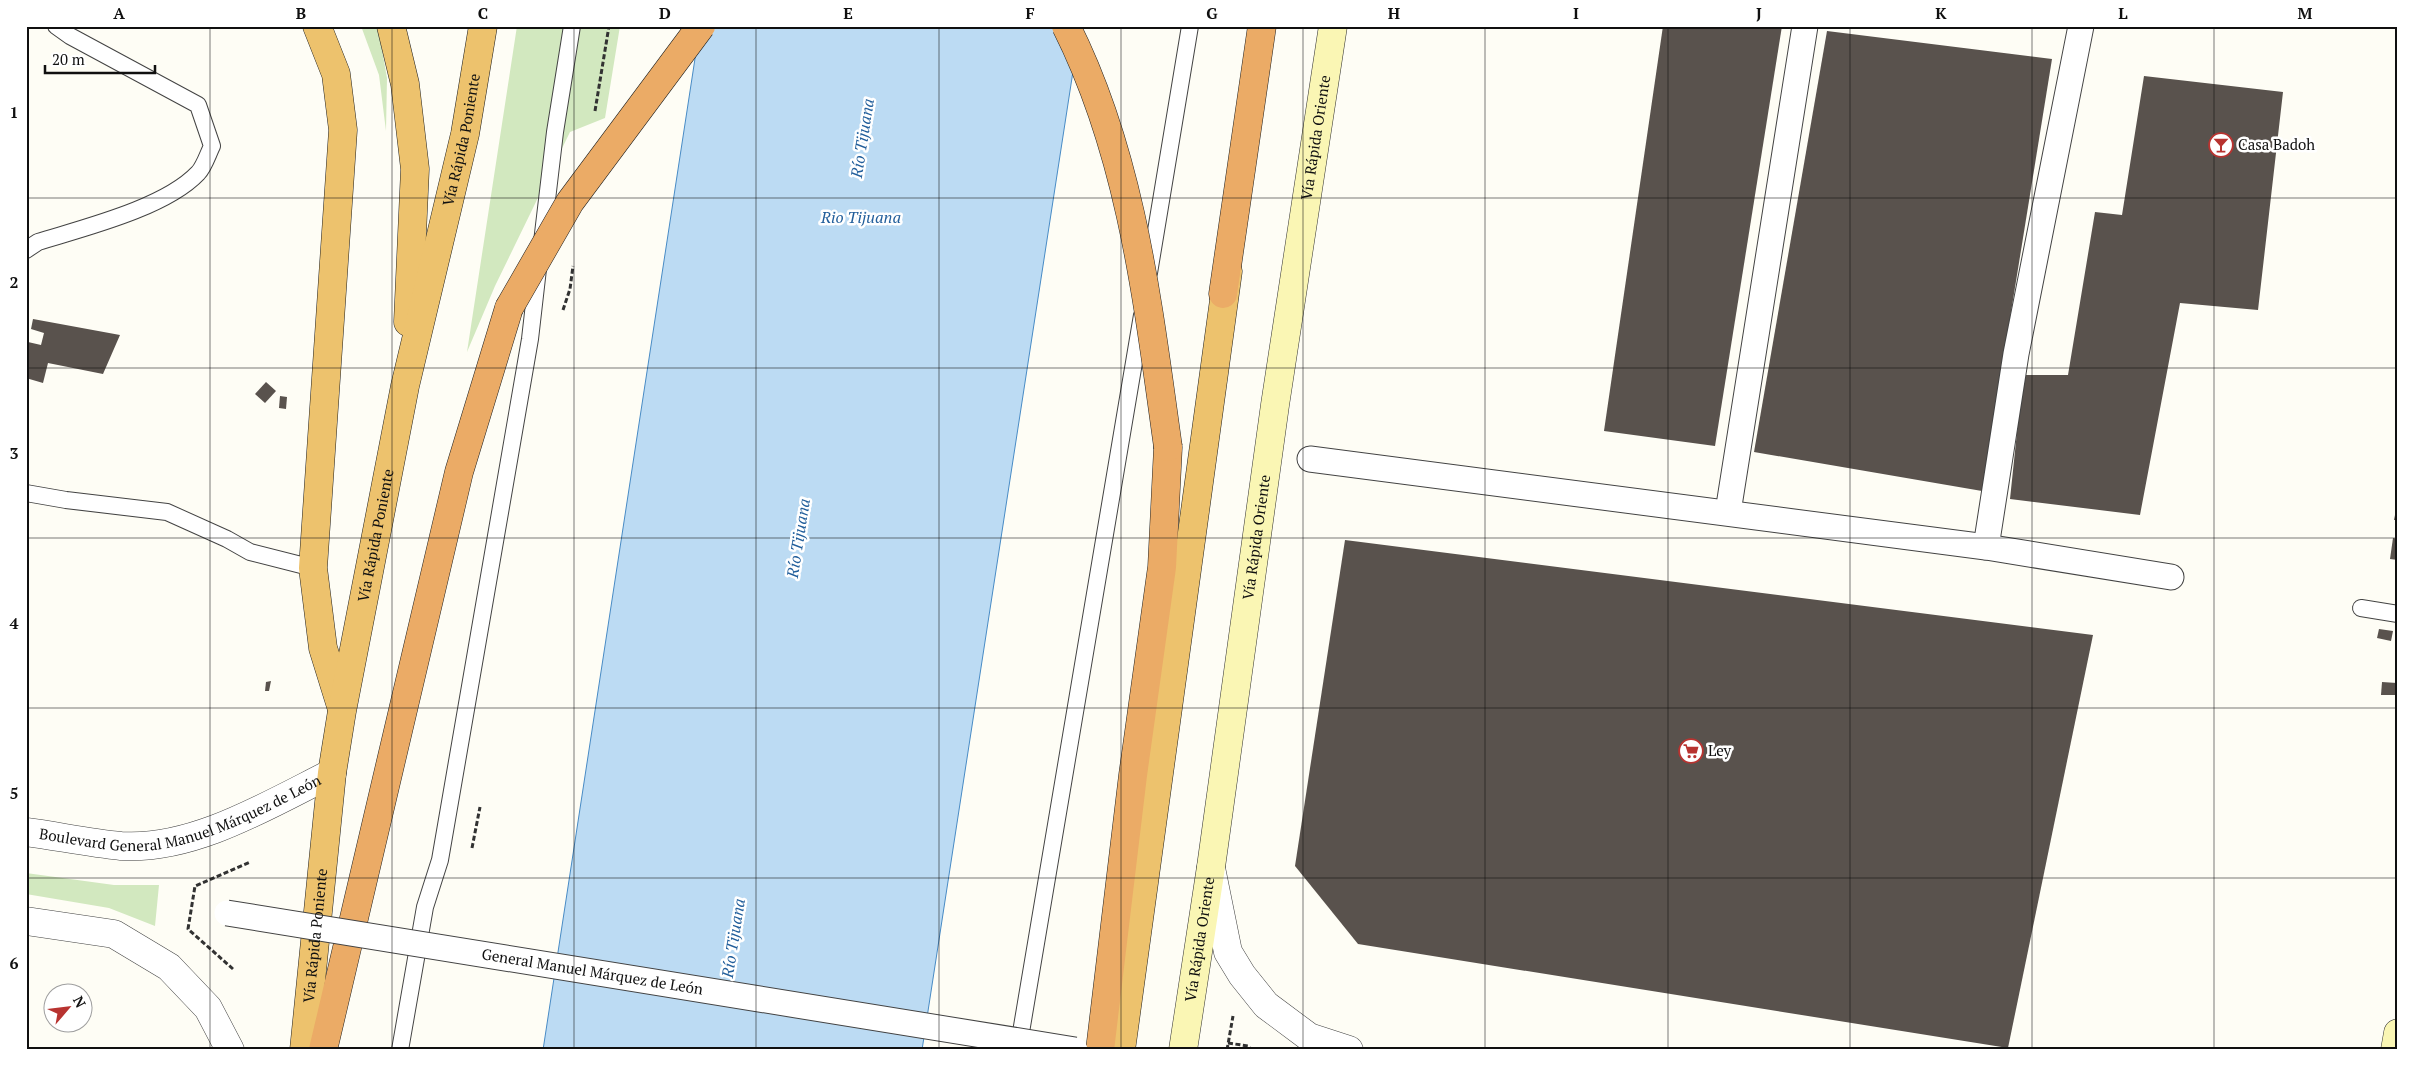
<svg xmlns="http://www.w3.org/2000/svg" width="2424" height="1076" font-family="'PT Serif',serif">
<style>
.green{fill:#d2e8bf}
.water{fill:#bcdbf3;stroke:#488bc5}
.building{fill:#59524d}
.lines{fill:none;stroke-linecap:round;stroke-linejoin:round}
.service-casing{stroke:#434343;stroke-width:18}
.pedestrian-casing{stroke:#434343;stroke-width:27}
.tertiary-casing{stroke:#434343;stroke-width:29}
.secondary-casing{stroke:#323232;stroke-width:29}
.trunk-casing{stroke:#212121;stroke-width:29}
.motorway-casing{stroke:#212121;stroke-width:29}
.path{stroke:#323232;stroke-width:3;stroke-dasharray:5 2.5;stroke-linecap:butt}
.service{stroke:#fff;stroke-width:16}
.pedestrian{stroke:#fff;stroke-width:25}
.tertiary{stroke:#fff;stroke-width:28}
.secondary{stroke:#faf6b4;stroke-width:28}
.trunk{stroke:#edc26d;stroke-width:28}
.motorway{stroke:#ebab66;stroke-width:28}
.pedestrian-bridge-casing{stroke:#434343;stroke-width:27;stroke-linecap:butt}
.motorway-bridge-casing{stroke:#212121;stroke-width:29;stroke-linecap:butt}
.pedestrian-bridge{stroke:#fff;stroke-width:25}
.motorway-bridge{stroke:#ebab66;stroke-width:28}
.grid{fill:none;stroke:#101010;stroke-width:1;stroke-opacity:0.55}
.labels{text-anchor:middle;stroke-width:5;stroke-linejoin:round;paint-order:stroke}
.street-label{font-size:15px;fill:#101010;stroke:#fff}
.poi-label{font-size:15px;fill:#101010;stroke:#fff;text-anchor:start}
.water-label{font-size:16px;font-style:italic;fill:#215e9b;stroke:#fff}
.neatline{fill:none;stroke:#101010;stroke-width:2}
.grid-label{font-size:16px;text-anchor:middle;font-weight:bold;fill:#101010}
</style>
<rect width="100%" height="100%" fill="#fefdf5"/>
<g class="green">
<path d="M361 26 378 27 387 78 386 131 379 75Z"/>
<path d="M517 26H620L605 118 570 132 495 286 467 352Z"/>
<path d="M26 873 114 885H159L155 926 109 908 26 894Z"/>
</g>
<path class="water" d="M700 26H1080L922 1050H543Z"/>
<g class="building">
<path d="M1663 26H1782L1715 446 1604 431Z"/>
<path d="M1827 31 2052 59 1982 491 1754 452Z"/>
<path d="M2144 76 2283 92 2258 310 2180 303 2140 515 2010 499 2023 375H2068L2095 212 2122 215Z"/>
<path d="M33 319 120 335 103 374 48 363 43 383 26 378 28 347 26 335 29 336 28 342 41 345 44 333 31 329Z"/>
<path d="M266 382 276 391 265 403 255 394Z"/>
<path d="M280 396 287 397 286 409 279 408Z"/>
<path d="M2397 505H2398V520H2394Z"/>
<path d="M2393 538 2398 539V560L2390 559Z"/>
<path d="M1345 540 2093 635 2008 1048 1358 944 1295 866Z"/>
<path d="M2379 629 2393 631 2391 641 2377 638Z"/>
<path d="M271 681 269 691H265L266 682Z"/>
<path d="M2382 682 2397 683 2396 695H2381Z"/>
<path d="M26 732H29L28 750H26Z"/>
</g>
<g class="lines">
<g class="service-casing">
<g id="service">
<path d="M542 242 555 132 572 26"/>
<path d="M26 250 38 242C83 228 165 208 198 173 204 167 208 154 212 146L198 105 70 36 56 26"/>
<path d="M1149 273 1190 26"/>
<path d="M26 493 66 500 167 512 227 539 250 552 313 568"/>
<path d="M2361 608 2398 614"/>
<path d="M400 1050 425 907 440 860 530 339 538 269"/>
<path d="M1018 1050 1142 315"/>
</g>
</g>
<g class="pedestrian-casing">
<g id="pedestrian">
<path d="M1310 459 1986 547 2171 577"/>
<path d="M1728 512 1805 26"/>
<path d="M1986 547 2016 354 2081 26"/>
</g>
</g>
<g class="tertiary-casing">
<g id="tertiary">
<path id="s1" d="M26 832C57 836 89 843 121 846 193 851 270 804 332 773"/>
<path d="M1211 868 1228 952 1242 975 1266 1005 1309 1037 1349 1050"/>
<path d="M26 921 114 934 169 967 208 1008 230 1050"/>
</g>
</g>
<g class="secondary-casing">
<g id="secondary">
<path id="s2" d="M1183 1050 1211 867 1275 405 1333 26"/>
<path d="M2395 1050 2398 1033"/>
</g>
</g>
<g class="trunk-casing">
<g id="trunk">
<path d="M317 26 336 74 343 130 313 568 323 648 341 706"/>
<path d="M391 26 405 84 415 169 408 322"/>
<path id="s3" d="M304 1050 332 773 342 711 405 386 465 134 483 26"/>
<path d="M1121 1050 1228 271"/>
</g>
</g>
<g class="motorway-casing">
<g id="motorway">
<path d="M1223 294 1262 26"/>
<path d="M323 1050 459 472 509 308"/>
<path d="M1100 1050 1133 775 1162 567 1168 447"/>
</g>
</g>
<g class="path">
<path d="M595 111 609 26"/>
<path d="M563 310 570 289 573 266"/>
<path d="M472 848 480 807"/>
<path d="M233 969 188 929 195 886 250 862"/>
<path d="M1228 1043 1248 1046 1252 1050"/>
<path d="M1227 1050 1233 1016"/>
</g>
<use href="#service" class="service"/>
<use href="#pedestrian" class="pedestrian"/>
<use href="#tertiary" class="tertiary"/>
<use href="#secondary" class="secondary"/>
<use href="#trunk" class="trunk"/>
<use href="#motorway" class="motorway"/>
<g class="pedestrian-bridge-casing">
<g id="pedestrian-bridge">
<path id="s4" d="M227 913 1075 1050"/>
</g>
</g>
<g class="motorway-bridge-casing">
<g id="motorway-bridge">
<path d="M1066 26C1132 157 1148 305 1168 447"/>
<path d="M509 308 570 202 701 26"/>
</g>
</g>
<use href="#pedestrian-bridge" class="pedestrian-bridge"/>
<use href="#motorway-bridge" class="motorway-bridge"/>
</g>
<path class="grid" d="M210 26V1050M392 26V1050M574 26V1050M756 26V1050M939 26V1050M1121 26V1050M1303 26V1050M1485 26V1050M1668 26V1050M1850 26V1050M2032 26V1050M2214 26V1050M26 198H2398M26 368H2398M26 538H2398M26 708H2398M26 878H2398"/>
<defs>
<g id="bar-ring" transform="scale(1.25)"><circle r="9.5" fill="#fff" stroke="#b83330" stroke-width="1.5"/><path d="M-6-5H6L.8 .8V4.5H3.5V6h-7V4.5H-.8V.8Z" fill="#b83330"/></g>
<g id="supermarket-ring" transform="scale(1.25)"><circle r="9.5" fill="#fff" stroke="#b83330" stroke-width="1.5"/><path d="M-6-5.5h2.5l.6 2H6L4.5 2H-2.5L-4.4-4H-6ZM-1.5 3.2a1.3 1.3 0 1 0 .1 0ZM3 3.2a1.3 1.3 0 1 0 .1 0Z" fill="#b83330"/></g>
</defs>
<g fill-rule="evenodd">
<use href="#bar-ring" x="2221" y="145"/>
<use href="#supermarket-ring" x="1691" y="751"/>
</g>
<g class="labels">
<g class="street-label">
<text dy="5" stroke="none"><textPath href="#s2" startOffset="922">Vía Rápida Oriente</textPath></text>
<text dy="5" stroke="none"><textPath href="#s3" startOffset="925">Vía Rápida Poniente</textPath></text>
<text dy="5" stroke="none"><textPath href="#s3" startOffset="520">Vía Rápida Poniente</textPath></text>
<text dy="5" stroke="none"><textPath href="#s2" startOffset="518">Vía Rápida Oriente</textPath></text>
<text dy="5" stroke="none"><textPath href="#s1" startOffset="161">Boulevard General Manuel Márquez de León</textPath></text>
<text dy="5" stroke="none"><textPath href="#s3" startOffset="115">Vía Rápida Poniente</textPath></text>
<text dy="5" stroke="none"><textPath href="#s2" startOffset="112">Vía Rápida Oriente</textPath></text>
<text dy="5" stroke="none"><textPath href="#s4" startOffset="370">General Manuel Márquez de León</textPath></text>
</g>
<g class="poi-label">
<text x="2238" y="150">Casa Badoh</text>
<text x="1708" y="756">Ley</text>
</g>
<g class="water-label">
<text transform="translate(862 138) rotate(-81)" y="6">Río Tijuana</text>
<text x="861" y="223">Rio Tijuana</text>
<text transform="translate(798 538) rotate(-81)" y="6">Río Tijuana</text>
<text transform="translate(733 938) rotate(-81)" y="6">Río Tijuana</text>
</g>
</g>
<rect width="2424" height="1076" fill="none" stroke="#ffffff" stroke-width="55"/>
<g transform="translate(68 1008) rotate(62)"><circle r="24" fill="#ffffff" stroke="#9f9f9f"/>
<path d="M0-4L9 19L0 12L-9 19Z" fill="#b83330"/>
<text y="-8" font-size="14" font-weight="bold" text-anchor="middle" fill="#101010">N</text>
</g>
<path d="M45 65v8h110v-8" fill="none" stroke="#101010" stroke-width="2.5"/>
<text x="52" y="65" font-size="15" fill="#101010" stroke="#ffffff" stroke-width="4" paint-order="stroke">20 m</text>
<rect x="28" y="28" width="2368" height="1020" class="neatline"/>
<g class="grid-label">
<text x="119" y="19">A</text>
<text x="301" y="19">B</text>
<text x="483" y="19">C</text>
<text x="665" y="19">D</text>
<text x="848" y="19">E</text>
<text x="1030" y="19">F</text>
<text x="1212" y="19">G</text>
<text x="1394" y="19">H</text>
<text x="1576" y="19">I</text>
<text x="1759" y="19">J</text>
<text x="1941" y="19">K</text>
<text x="2123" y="19">L</text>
<text x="2305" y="19">M</text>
<text x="14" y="118">1</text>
<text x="14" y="288">2</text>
<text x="14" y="459">3</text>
<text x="14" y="629">4</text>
<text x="14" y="799">5</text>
<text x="14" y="969">6</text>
</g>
</svg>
